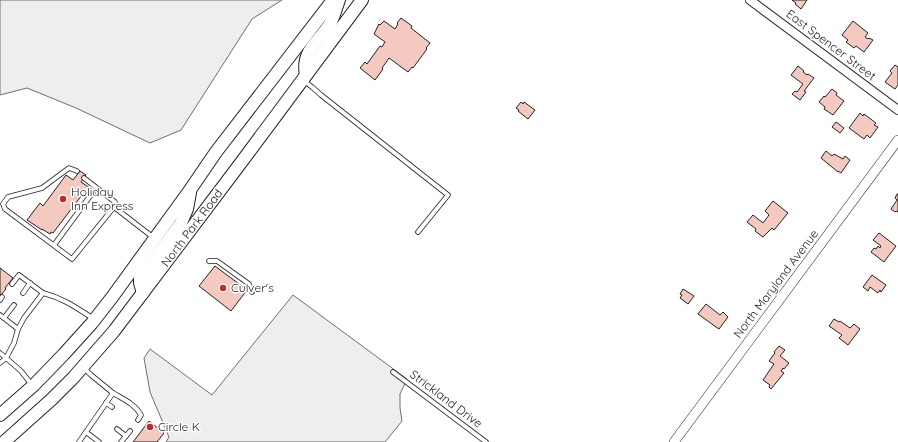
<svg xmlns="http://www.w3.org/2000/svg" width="898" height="442" font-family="Quicksand,sans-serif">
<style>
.green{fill:#eee;stroke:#6f6f6f}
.building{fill:#f3c9c0;stroke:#222}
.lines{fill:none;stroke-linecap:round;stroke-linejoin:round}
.service-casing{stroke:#222;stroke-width:5.5}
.minor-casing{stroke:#222;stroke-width:10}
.tertiary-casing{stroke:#222;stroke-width:10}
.primary-casing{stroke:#222;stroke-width:14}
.service{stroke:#fff;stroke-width:4}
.minor{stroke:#fff;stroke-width:8}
.tertiary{stroke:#fff;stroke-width:9}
.primary{stroke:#fff;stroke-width:12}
.poi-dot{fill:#c62828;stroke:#fff;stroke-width:1.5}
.labels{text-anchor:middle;stroke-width:3;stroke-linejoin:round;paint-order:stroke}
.street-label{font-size:12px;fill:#222;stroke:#fff}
.poi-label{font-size:12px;fill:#222;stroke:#fff;text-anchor:start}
</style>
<rect width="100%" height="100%" fill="#fff"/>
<g class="green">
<path d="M0 0H282L252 19 181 130 150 143 76 108 27 88 0 95Z"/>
<path d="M293 295 407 379 400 394V408L402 421 385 442H166L169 437 150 392 144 358 150 349 212 395Z"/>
</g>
<g class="building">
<path d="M792 0H807L801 9 795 4 796 3Z"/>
<path d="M401 18 412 26 411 28 430 43 426 48 427 49 413 68 412 67 408 72 389 58 382 68 383 69 375 80 360 68 365 62 367 64 380 46 382 47 385 42 374 34 379 24 380 25 384 21 395 29 398 24 397 23Z"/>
<path d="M853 21 868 33 865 37 868 39 869 38 873 40 864 52 856 46 854 48 846 42 848 40 842 35Z"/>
<path d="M895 65 898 67V85L895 89 885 82 892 73 890 71Z"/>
<path d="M798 66 804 71 803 72 807 75 808 74 814 78 804 91 806 92 800 100 792 94 795 91 797 92 803 84 791 75Z"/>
<path d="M832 89 837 93 836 95 844 101 833 115 824 109 825 107 819 102 824 96 825 97Z"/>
<path d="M521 102 523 104 524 102 535 110 528 119 518 111 519 110 516 108Z"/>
<path d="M860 113 863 116 864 114 876 123 874 125 878 127 870 138 867 135 864 139 849 128Z"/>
<path d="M836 122 844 128 840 133 832 127Z"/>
<path d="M826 151 832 156 834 154 843 159 845 156 850 160 841 173 838 171V172L821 158Z"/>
<path d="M80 171 86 175 81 182 90 188 85 196 82 195 53 233 51 232 50 234 42 229V230L27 220 40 203 43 206 66 175 73 180Z"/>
<path d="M897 194H898V212L896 211 895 212 891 209 897 200 895 198Z"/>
<path d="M773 201 788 213 774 230 772 228 763 237 755 231 756 229 747 222 753 215 763 223 769 215 765 211Z"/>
<path d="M879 233 896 246 884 262 871 252 874 248 876 249 878 246 880 248 881 246 873 240Z"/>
<path d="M215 266 247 290 231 311 199 286Z"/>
<path d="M0 268 13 278 5 288 6 289 1 295H0Z"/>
<path d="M872 275 886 285 881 292 880 290 878 293 870 287 868 291 863 287Z"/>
<path d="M683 289 694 296 688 304 680 298 682 295 680 294Z"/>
<path d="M706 304 720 315 723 312 728 317 719 329 716 327 698 314Z"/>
<path d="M834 319 839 322 840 321 850 328 854 324 860 329 848 345 839 338 842 335 829 326Z"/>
<path d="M779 346 785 350 780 356 789 363 784 369 783 368 781 371 784 373 771 389 769 387 770 385 763 380 774 364 769 361 775 353 774 352Z"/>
<path d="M149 421 164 433 157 442H133Z"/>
</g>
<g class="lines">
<g class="service-casing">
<g id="service">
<path d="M304 81 312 87 321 95 448 195 418 232"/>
<path d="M77 171 69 168 42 188 8 197 3 204 5 209 72 259 114 207 154 238"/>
<path d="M84 178 115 202 114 207"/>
<path d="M54 245 96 188"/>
<path d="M209 261H217L249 284 252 292"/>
<path d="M12 284 19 275 43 293"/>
<path d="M23 293 30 283"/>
<path d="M0 300 2 297"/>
<path d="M0 315 18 329"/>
<path d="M4 318 14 305"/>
<path d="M0 353 6 358 0 363"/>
<path d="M393 372 486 442"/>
<path d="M32 385 21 371 6 358 14 343 18 329 24 318 43 293C63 298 77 308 94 319"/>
<path d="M113 393C123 399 135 404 141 415L138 420"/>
<path d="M106 403 112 407"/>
<path d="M117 429 126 436"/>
<path d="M86 432 99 442"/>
<path d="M79 442 113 393 91 375 84 368"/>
<path d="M121 442 130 431"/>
</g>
</g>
<g class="minor-casing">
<path id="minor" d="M750 0 898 110"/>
</g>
<g class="tertiary-casing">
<path id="tertiary" d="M674 442 898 140"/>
</g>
<g class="primary-casing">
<g id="primary">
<path d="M306 75C301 51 319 42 330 24 334 16 336 8 339 0"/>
<path d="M143 293 140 283V278L181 223 187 209 190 193"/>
<path d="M0 415 34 385 64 354 92 323 113 296 190 190 216 152 333 0"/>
<path d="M4 442 52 399 73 378 114 331 237 168 362 0"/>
</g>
</g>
<use href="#service" class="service"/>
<use href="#minor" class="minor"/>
<use href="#tertiary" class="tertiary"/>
<use href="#primary" class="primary"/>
</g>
<g class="poi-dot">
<circle cx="63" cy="199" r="4"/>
<circle cx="223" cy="288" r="4"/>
<circle cx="150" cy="427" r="4"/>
</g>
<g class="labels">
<g class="street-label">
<text transform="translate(831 45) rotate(37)" y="4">East Spencer Street</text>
<text transform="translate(192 228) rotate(-53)" y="4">North Park Road</text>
<text transform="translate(776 284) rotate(-53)" y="4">North Maryland Avenue</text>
<text transform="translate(446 399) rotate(37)" y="4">Strickland Drive</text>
</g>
<g class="poi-label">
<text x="71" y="196">Holiday<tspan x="71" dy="14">Inn Express</tspan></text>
<text x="231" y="292">Culver's</text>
<text x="158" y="431">Circle K</text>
</g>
</g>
</svg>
